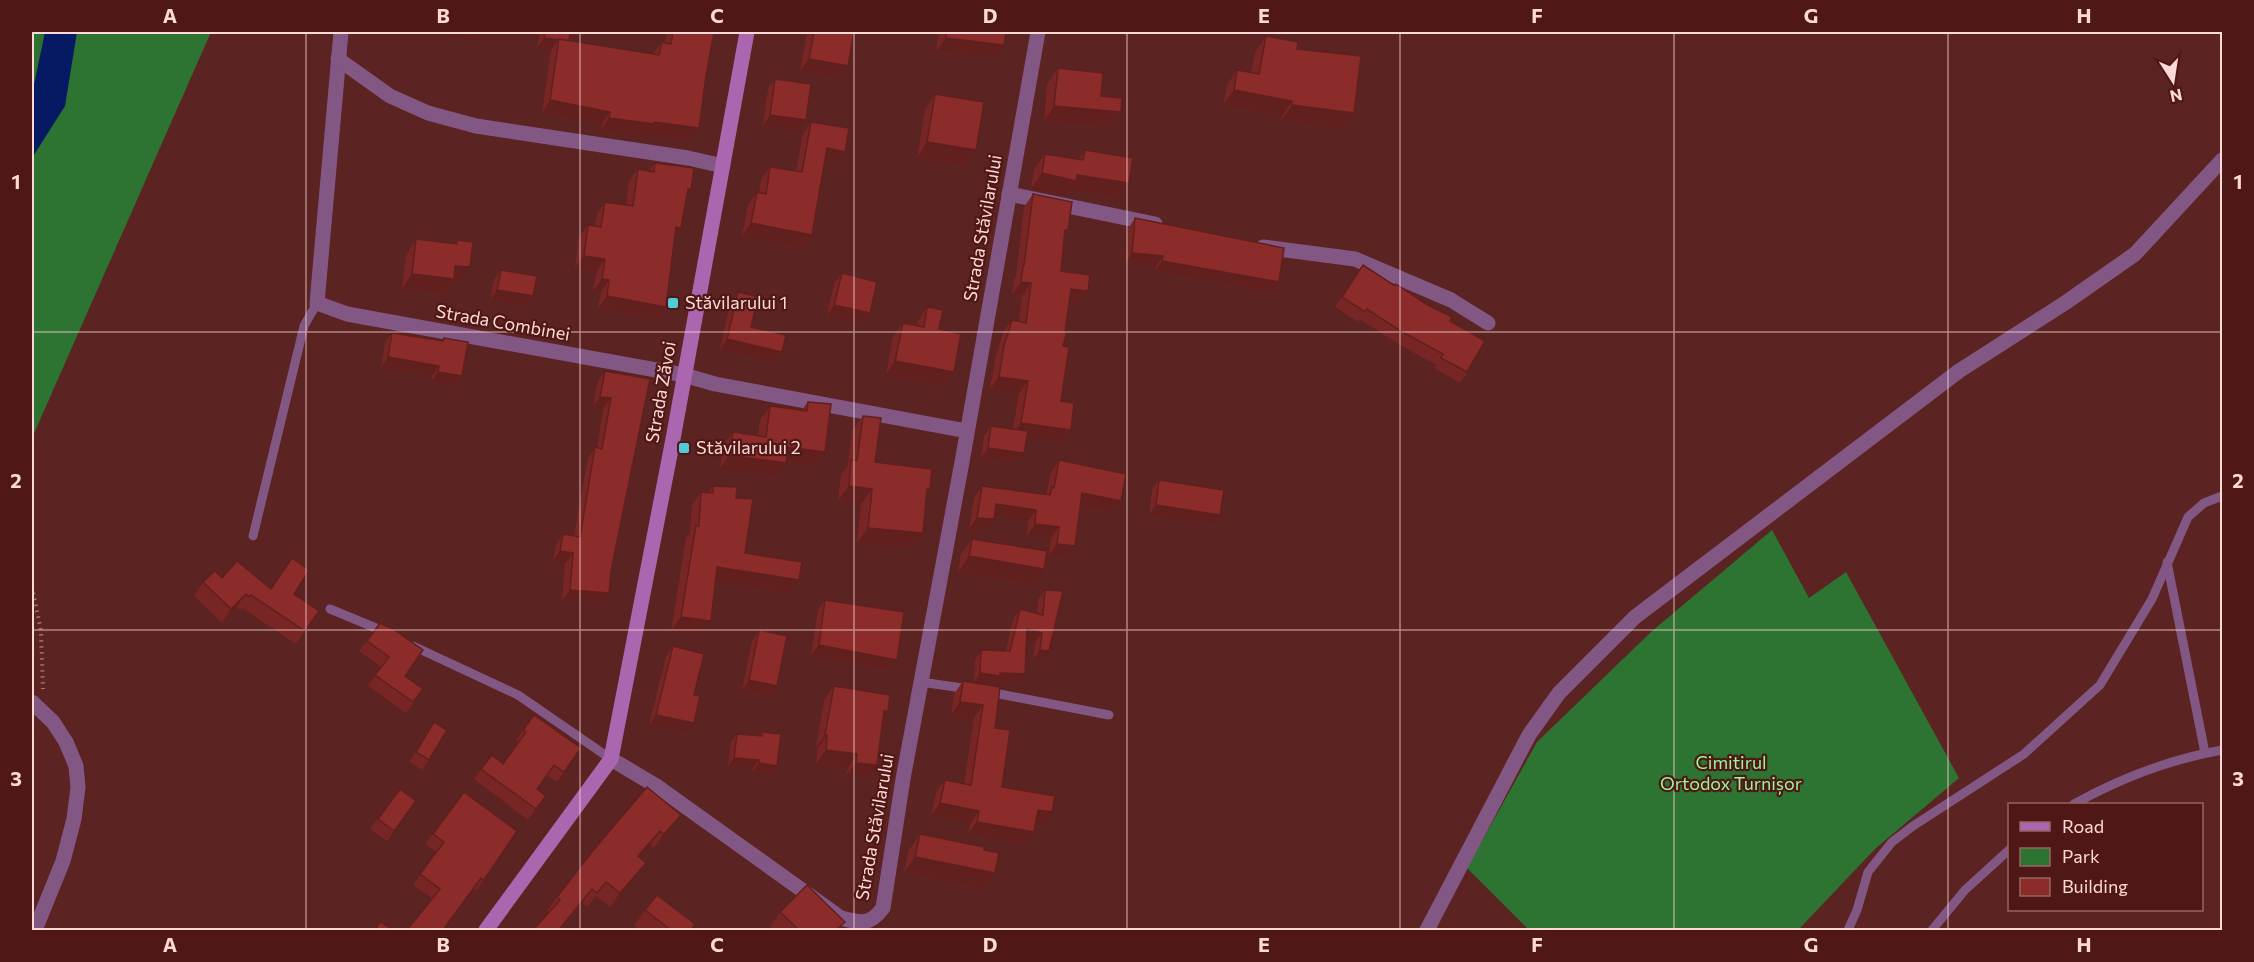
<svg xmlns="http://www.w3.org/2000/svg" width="2254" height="962" font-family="Commissioner,sans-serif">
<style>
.green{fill:#2d7432}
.water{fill:#051a63}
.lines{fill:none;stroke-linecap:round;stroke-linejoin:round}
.path{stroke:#a1726f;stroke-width:4;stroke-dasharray:1.5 4.5;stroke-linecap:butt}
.lane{stroke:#825784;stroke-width:9}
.street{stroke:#825784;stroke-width:15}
.secondary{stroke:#aa67af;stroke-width:15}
.wall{fill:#782625}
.shaded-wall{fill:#611f1e}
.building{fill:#8b2c2b;stroke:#611f1e;stroke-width:1.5}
.grid{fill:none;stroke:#fed9d5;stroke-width:1.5;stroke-opacity:0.55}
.poi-dot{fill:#52cbd8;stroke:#4f1817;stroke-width:2}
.labels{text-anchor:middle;stroke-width:4.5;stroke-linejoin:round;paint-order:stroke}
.street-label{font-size:18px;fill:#fed9d5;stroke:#4f1817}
.poi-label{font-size:18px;fill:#fed9d5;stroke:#4f1817;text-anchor:start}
.park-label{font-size:18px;fill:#96f898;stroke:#4f1817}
.neatline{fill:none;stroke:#fed9d5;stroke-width:2}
.grid-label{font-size:20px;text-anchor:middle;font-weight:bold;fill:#fed9d5}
</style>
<rect width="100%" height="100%" fill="#5b2321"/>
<g class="green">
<path d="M32 32H211L32 438Z"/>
<path d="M1772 530 1809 598 1846 572 1959 778 1875 849 1800 928 1795 930H1529L1467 868 1537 742 1651 632Z"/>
</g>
<path class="water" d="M45 32H77L65 106 32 158V94Z"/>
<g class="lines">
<path class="path" d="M32 587 41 631 43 689"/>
<g class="lane">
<path d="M253 536 304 326 317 303"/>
<path d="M2167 562 2205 753"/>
<path d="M330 609 388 633"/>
<path d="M413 646 518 695 611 759"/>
<path d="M921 682 969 689"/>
<path d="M989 692 1109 715"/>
<path d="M2074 804C2119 779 2172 759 2222 750"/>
<path d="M1848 930 1857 910 1868 872 1892 842 1913 826 2024 754 2100 685 2152 599 2188 517 2204 503 2222 496"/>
<path d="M1932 930 1965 890 2010 849"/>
</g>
<g class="street">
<path d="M341 32 317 303 347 314 684 375 715 384 967 431"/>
<path d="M338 59 390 96 428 113 476 126 688 158 723 166"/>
<path d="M1009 194 1155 224"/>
<path d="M1263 247 1355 259 1451 300 1488 323"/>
<path d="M32 702 53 722 66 742 76 766 78 787 74 819 63 861 35 930"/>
<path d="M611 759 658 787 841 918C862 923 869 926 883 908L903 779 962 462 1038 32"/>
<path d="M1427 930 1529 735 1559 693 1635 617 1959 371 2065 303 2135 254 2222 160"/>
</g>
<path class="secondary" d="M486 930 611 759 673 439 747 32"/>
</g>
<g class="wall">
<path d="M540 32H570L569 41 653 54 662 42H665L667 32H714L690 140 646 135 645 136 601 130 602 124 542 113 551 50 537 48Z"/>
<path d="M807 32H854L839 78 800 71Z"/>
<path d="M939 32H1006L995 58 936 51Z"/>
<path d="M1266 36 1297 49 1343 128 1281 121 1282 116 1223 105 1227 85 1237 70 1251 73 1255 52Z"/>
<path d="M1058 68 1101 96 1121 112 1110 127 1044 121 1047 84Z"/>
<path d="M775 79 799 130 763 126 768 89Z"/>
<path d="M935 94 965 166 917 158 925 110Z"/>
<path d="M811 122 845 152 836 164 825 162 803 247 742 236 748 205 757 192H759L761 180 770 167 796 171 803 134Z"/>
<path d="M1085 150 1118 198 1069 190 1065 196 1031 189 1034 169 1045 154 1079 159Z"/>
<path d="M655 163 687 195 681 228 675 237 666 307 658 319 598 308 601 292 593 291 597 271 575 268 579 237 588 225 595 226 597 214 605 202 626 205 629 181 638 169 649 171Z"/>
<path d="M1033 194 1065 234 1061 271 1079 303 1069 302 1063 346 1061 401 1071 430 1062 443 1027 438 1017 463 981 458 984 436 991 426 1013 429 1019 393 990 389 995 359 1003 332 1012 320 1019 321 1022 296 1012 295 1014 279 1016 276 1024 207Z"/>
<path d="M1135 218 1272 292 1155 271 1156 266 1125 263 1128 229Z"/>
<path d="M416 239 455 244 457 240 470 267 460 283 452 282 443 294 402 289 406 255Z"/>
<path d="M1363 265 1450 321 1467 372 1460 383 1434 368 1436 365 1392 340 1360 319 1358 322 1335 307Z"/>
<path d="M501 270 533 296 526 306 490 300 494 280Z"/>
<path d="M842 273 870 313 863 324 827 315 834 284Z"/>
<path d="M738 292 751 327 782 352 775 362 720 350 730 303Z"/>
<path d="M927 307 939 329 954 372 944 386 886 375 893 337 903 323 917 325 918 321Z"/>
<path d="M392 333 442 341 444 338 462 376 455 387 431 382 432 376 381 368 385 343Z"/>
<path d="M605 371 650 379 611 571 609 593 602 603 562 600 565 564 553 561 556 545 563 534 574 536 588 458 595 447 597 448 603 409 593 407 598 381Z"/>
<path d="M808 402 815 466 786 462 776 476 720 469 723 445 733 432 758 436 760 420 770 406 802 410Z"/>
<path d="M863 416 875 462 930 489 927 493 923 533 912 548 857 543 861 504 838 501 841 475 848 465 852 431Z"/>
<path d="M1059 460 1121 501 1113 513 1080 506 1067 557 1049 556 1051 538 1027 536 1028 521 994 516V519L986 531 969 529 974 498 982 486 1046 495 1051 472Z"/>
<path d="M1159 480 1213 525 1149 515 1152 490Z"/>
<path d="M713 486 736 498 745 553 790 593 715 581 711 621 701 634 671 631 686 538 690 533 692 505 701 492H709Z"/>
<path d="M972 539 1034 584 958 572 961 554Z"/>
<path d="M222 578 294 594 319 611 296 644 242 608 240 610 236 607 222 623 194 596 203 582Z"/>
<path d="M1045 590 1042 661 1033 660 1035 642 1026 640 1018 684 995 683 993 686 995 728 1002 787 1052 812 1043 825 1035 823 1034 832 1025 844 968 834 970 824 931 816 936 792 945 780 964 784 974 718 951 715 954 694 963 681 974 683 975 660 981 650 1006 651 1013 619 1020 609 1037 613 1038 600Z"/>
<path d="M825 600 897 660 889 670 811 655 818 610Z"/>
<path d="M380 623 405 676 423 689 406 713 368 686 381 667 359 651Z"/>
<path d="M759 630 777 686 770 696 742 690 752 641Z"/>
<path d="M673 646 694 695 687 733 649 725 666 657Z"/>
<path d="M834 686 884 718 877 765 868 779 846 776 848 768 816 764 818 748H816L824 700Z"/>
<path d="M534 715 581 748 557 782 547 776 537 789 546 796 528 820 474 779 492 755 503 764 518 742 516 740Z"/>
<path d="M434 722 429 760 422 770 409 762Z"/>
<path d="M762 732 777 766 771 774 753 772V768L728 766 731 742 737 734 759 736Z"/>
<path d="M400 789 416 801 387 841 370 829Z"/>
<path d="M681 815 671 829 654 848 650 845 639 857 646 863 636 877 610 907 596 896 587 907 582 903 562 928 566 930H533L549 913 547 911 557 897Z"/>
<path d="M517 831 477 890 474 888 432 898 413 885 437 852 425 844 433 834Z"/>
<path d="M920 834 984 850 995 873 984 888 904 872 909 850Z"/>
<path d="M645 910 691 930H641L634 926Z"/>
<path d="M780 912 839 930H773L770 927Z"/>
</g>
<g class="shaded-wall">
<path d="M427 32H483L477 40Z"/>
<path d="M544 38 558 40 551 50 537 48Z"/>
<path d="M946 38 1004 45 995 58 936 51Z"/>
<path d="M809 59 848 66 839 78 800 71Z"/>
<path d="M1234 90 1292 101 1282 116 1223 105Z"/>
<path d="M550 100 610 112 602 124 542 113Z"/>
<path d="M1292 105 1354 113 1343 128 1281 121Z"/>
<path d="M1054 106 1121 112 1110 127 1044 121Z"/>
<path d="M770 115 806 120 799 130 763 126Z"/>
<path d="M609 118 654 122 699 128 690 140 646 135 645 136 601 130Z"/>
<path d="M927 142 976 150 965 166 917 158Z"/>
<path d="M827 148 845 152 836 164 818 161Z"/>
<path d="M1042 173 1077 175 1129 183 1118 198 1069 190 1065 196 1031 189Z"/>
<path d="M751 223 812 235 803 247 742 236Z"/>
<path d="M676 227 681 228 673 240Z"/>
<path d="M1132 253 1163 256 1156 266 1125 263Z"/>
<path d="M584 256 605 259 597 271 575 268Z"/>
<path d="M1162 261 1279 282 1272 292 1155 271Z"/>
<path d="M455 266 470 267 460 283 452 282 443 294 402 289 412 274Z"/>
<path d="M602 279 609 280 601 292 593 291Z"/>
<path d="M1021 282 1031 283 1022 296 1012 295Z"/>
<path d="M1071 289 1088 291 1079 303 1062 301Z"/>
<path d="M497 290 533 296 526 306 490 300Z"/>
<path d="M607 296 666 307 658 319 598 308Z"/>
<path d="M834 305 870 313 863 324 827 315Z"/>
<path d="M727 339 782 352 775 362 720 350Z"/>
<path d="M388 357 439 366 432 376 381 368Z"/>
<path d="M895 361 954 372 944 386 886 375Z"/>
<path d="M438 372 462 376 455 387 431 382Z"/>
<path d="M999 377 1028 381 1019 393 990 389Z"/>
<path d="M600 397 611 398 603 409 593 407Z"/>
<path d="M1021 423 1071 430 1062 443 1012 436Z"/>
<path d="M788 447 825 452 815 466 778 461Z"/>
<path d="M988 448 1024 453 1017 463 981 458Z"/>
<path d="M729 455 786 463 776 476 720 469Z"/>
<path d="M849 486 872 489 861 504 838 501Z"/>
<path d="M1082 493 1121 501 1113 513 1074 504Z"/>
<path d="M996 504 1036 510 1028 521 988 515Z"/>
<path d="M1156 505 1220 515 1213 525 1149 515Z"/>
<path d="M977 518 994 519 986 531 969 529Z"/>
<path d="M1035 524 1059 527 1051 538 1027 536Z"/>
<path d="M868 528 923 533 912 548 857 543Z"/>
<path d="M1057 544 1075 546 1067 557 1049 556Z"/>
<path d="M560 551 573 553 565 564 553 561Z"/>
<path d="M969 556 1044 569 1034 584 958 572Z"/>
<path d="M717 567 799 580 790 593 707 580Z"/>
<path d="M570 590 609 593 602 603 562 600Z"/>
<path d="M246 594 236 607 222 623 231 609Z"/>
<path d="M681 617 711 621 701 634 671 631Z"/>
<path d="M1027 629 1042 633 1035 642 1020 639Z"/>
<path d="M819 645 897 660 889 670 811 655Z"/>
<path d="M1040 650 1049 651 1042 661 1033 660Z"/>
<path d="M980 673H1000L1025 674 1018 684 995 683 993 686 974 683Z"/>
<path d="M749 680 777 686 770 696 742 690Z"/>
<path d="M960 702 983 705 974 718 951 715Z"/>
<path d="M656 715 694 723 687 733 649 725Z"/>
<path d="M825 735H827L818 748H816Z"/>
<path d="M826 750 857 754 848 768 816 764Z"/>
<path d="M734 758 759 760 753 768 728 766Z"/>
<path d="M759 763 777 766 771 774 753 772Z"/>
<path d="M856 763 877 765 868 779 846 776Z"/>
<path d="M940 803 979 811 970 824 931 816Z"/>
<path d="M1038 810 1052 812 1043 825 1029 822Z"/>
<path d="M681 815 671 829 654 848 664 834Z"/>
<path d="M977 822 1034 832 1025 844 968 834Z"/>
<path d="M660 831 650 845 628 870 638 856Z"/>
<path d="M915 857 995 873 984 888 904 872Z"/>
<path d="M646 863 636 877 610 907 620 893Z"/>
<path d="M592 889 582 903 560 930H559Z"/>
</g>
<g class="building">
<path d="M545 32H570L569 41 544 38Z"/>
<path d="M673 32H714L706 76 699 128 654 122V124L609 118 610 112 550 100 559 39 659 55 662 42 671 44Z"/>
<path d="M814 32H854L848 66 809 59Z"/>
<path d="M946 32H1006L1004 45 946 38Z"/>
<path d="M1266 36 1298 42 1297 49 1361 56 1354 113 1292 105V101L1234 90 1237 70 1259 74Z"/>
<path d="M1058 68 1103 73 1101 96 1122 98 1121 112 1054 106Z"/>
<path d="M775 79 811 84 806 120 770 115Z"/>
<path d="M935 94 984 102 976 150 927 142Z"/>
<path d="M811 122 849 128 845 152 827 148 812 235 751 223 757 192 766 194 770 167 802 172Z"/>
<path d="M1085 150 1133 158 1129 183 1077 175 1076 181 1042 173 1045 154 1083 160Z"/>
<path d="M655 163 694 168 691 190 688 189 681 228 676 227 666 307 607 296 609 280 602 279 605 259 584 256 588 225 601 227 605 202 633 206 638 169 654 172Z"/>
<path d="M1033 194 1072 202 1068 230H1065L1061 271 1090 275 1088 291 1071 289 1065 332H1067L1063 346 1069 347 1061 401 1074 403 1071 430 1021 423 1028 381 999 377 1004 346 1012 320 1026 323 1031 283 1021 282 1023 266H1024Z"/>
<path d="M1135 218 1284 248 1279 282 1162 261 1163 256 1132 253Z"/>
<path d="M416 239 457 244V240L473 242 470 267 455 266 454 279 412 274Z"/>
<path d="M1363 265 1395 286 1396 284 1426 304 1452 317 1450 321 1485 341 1467 372 1441 358 1443 354 1399 330 1367 309 1365 312 1342 297Z"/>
<path d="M501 270 537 276 533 296 497 290Z"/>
<path d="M842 273 877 282 870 313 834 305Z"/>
<path d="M738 292 758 297 751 327 786 335 782 352 727 339Z"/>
<path d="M927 307 943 310 939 329 961 334 954 372 895 361 903 323 924 327Z"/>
<path d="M392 333 443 341 444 338 468 342 462 376 438 372 439 366 388 357Z"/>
<path d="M605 371 650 379 611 571 609 593 570 590 573 553 560 551 563 534 580 537 595 447 602 449 611 398 600 397Z"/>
<path d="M808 402 831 404 825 452 788 447 786 463 729 455 733 432 766 437 770 406 807 411Z"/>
<path d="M863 416 881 418 875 462 932 469 930 489H927L923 533 868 528 872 489 849 486 851 460H857Z"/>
<path d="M991 426 1028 431 1024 453 988 448Z"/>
<path d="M1059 460 1126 474 1121 501 1082 493 1075 546 1057 544 1059 527 1035 524 1036 510 996 504 994 519 977 518 982 486 1050 495 1052 487 1054 488Z"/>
<path d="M1159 480 1224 490 1220 515 1156 505Z"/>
<path d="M713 486 737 487 736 498 753 499 745 553 802 562 799 580 717 567 711 621 681 617 696 525 699 526 701 492 713 493Z"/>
<path d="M972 539 1047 551 1044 569 969 556Z"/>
<path d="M292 558 309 570 294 594 319 611 305 631 251 595 249 597 246 594 231 609 203 582 215 571 222 578 237 561 271 589Z"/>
<path d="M1045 590 1063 591 1049 651 1040 650 1042 633 1027 629 1025 674 1000 673V676L980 673 981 650 1010 651 1020 609 1043 615Z"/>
<path d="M825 600 904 612 897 660 819 645Z"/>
<path d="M380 623 393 629 423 650 405 676 423 689 413 702 375 675 389 657 367 641Z"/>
<path d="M759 630 787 636 777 686 749 680Z"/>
<path d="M673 646 704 654 694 695 700 696 694 723 656 715Z"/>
<path d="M963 681 1000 687 995 728 1010 730 1002 787 1055 796 1052 812 1038 810 1034 832 977 822 979 811 940 803 945 780 971 785 983 705 960 702Z"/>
<path d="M834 686 890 695 888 711H884L877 765 856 763 857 754 826 750 827 735H825Z"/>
<path d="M534 715 581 748 564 772 554 765 537 789 546 796 536 809 481 769 492 755 503 764 526 732 523 730Z"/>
<path d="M434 722 447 730 429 760 416 752Z"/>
<path d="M762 732 781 734 777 766 759 763V760L734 758 737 734 762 736Z"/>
<path d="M647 787 681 815 664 834 660 831 638 856 646 863 620 893 606 882 597 893 592 889 561 927 566 930H537L535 928 560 900 557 897 591 853Z"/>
<path d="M400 789 416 801 394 831 378 819Z"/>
<path d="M464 792 517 831 484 880 481 878 443 930H407L440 889 420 874 444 842 433 834Z"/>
<path d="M920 834 984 847V850L999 853 995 873 915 857Z"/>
<path d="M807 885 845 922 836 930H799L780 912Z"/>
<path d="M657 895 695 924 691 930H671L645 910Z"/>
<path d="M380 922 394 930H375Z"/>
</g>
<path class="grid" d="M306 32V930M580 32V930M854 32V930M1127 32V930M1400 32V930M1674 32V930M1948 32V930M32 332H2222M32 630H2222"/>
<g class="poi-dot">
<rect x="667" y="297" width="12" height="12" rx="3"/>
<rect x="678" y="442" width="12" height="12" rx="3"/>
</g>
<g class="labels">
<g class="street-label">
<text transform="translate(983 228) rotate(-80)" y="6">Strada Stăvilarului</text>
<text transform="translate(503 323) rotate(10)" y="6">Strada Combinei</text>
<text transform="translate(661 392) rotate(-80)" y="6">Strada Zăvoi</text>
<text transform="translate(875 827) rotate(-80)" y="6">Strada Stăvilarului</text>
</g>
<g class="poi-label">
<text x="685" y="309">Stăvilarului 1</text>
<text x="696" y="454">Stăvilarului 2</text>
</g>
<g class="park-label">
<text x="1731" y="769">Cimitirul<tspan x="1731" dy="21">Ortodox Turnișor</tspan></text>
</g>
</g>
<rect width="2254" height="962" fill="none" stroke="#4f1817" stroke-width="66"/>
<rect x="2008" y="803" width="195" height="108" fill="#4f1817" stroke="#956563" stroke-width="1.5"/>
<rect x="2020" y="822" width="30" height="9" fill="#aa67af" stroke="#956563" stroke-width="1.5"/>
<text x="2062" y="833" font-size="18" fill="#fed9d5">Road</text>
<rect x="2020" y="848" width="30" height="18" fill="#2d7432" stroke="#956563" stroke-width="1.5"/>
<text x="2062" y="863" font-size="18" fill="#fed9d5">Park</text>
<rect x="2020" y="878" width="30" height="18" fill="#8b2c2b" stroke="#956563" stroke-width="1.5"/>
<text x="2062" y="893" font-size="18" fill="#fed9d5">Building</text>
<g transform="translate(2173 81) rotate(168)" stroke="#4f1817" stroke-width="4.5" paint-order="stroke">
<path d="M0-4.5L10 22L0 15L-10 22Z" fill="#fed9d5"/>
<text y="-9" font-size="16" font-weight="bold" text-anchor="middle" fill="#fed9d5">N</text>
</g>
<rect x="33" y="33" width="2188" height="896" class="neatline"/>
<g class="grid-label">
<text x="170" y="23">A</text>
<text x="443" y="23">B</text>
<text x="717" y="23">C</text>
<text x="990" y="23">D</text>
<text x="1264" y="23">E</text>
<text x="1537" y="23">F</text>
<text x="1811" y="23">G</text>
<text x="2084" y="23">H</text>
<text x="16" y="189">1</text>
<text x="2238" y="189">1</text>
<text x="16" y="488">2</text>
<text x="2238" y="488">2</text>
<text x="16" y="786">3</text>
<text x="2238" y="786">3</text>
<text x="170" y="952">A</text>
<text x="443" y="952">B</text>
<text x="717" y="952">C</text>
<text x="990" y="952">D</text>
<text x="1264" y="952">E</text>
<text x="1537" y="952">F</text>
<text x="1811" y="952">G</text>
<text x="2084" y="952">H</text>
</g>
</svg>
